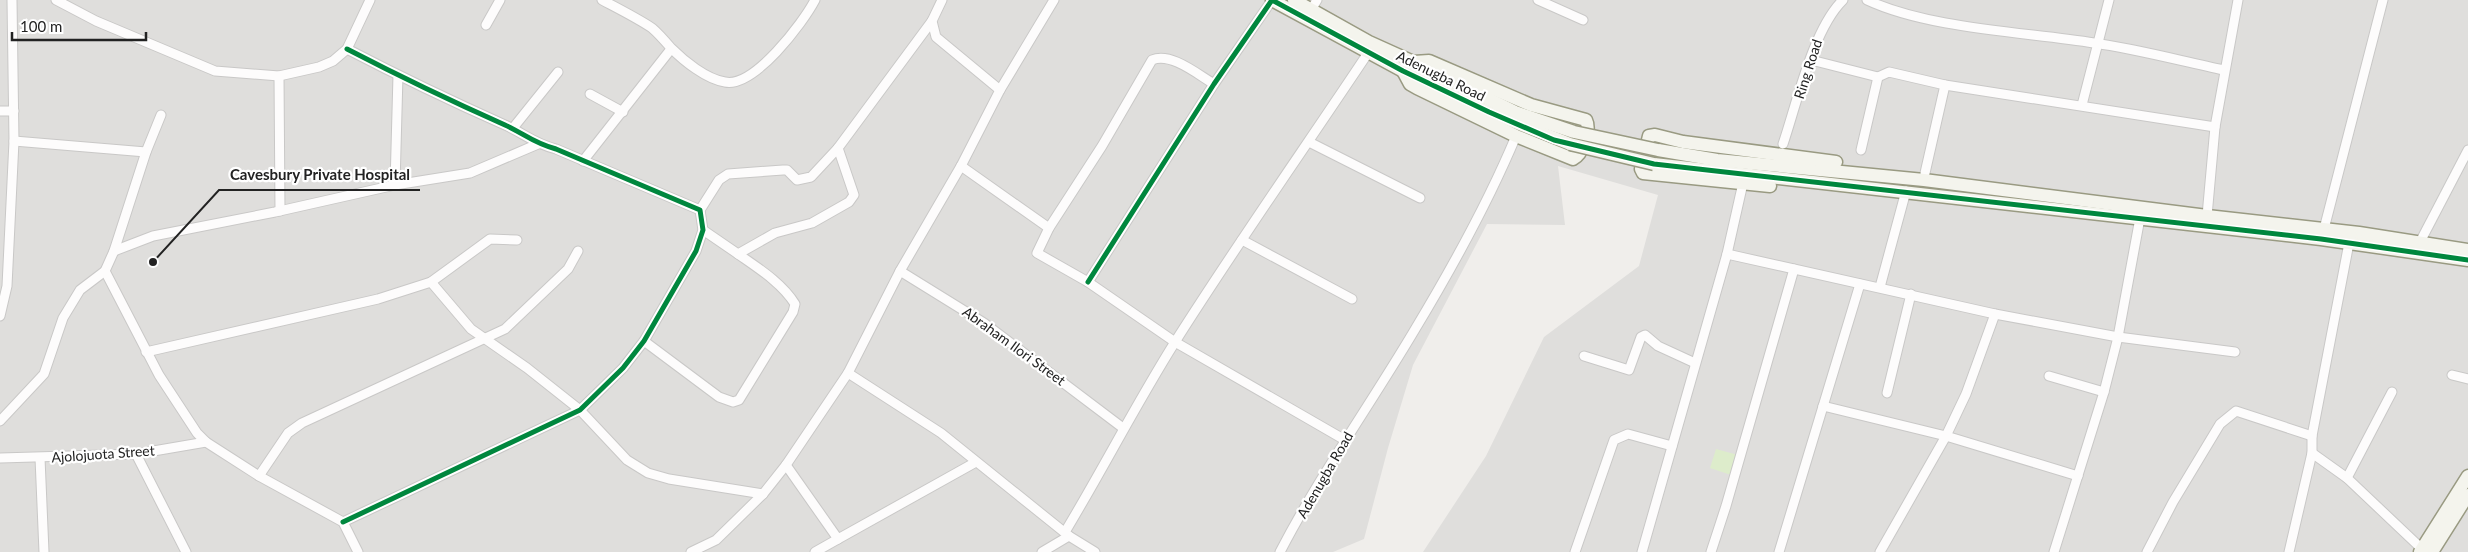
<svg xmlns="http://www.w3.org/2000/svg" width="2468" height="552" font-family="Lato,sans-serif">
<style>
.residential{fill:#dfdedc}
.grass{fill:#ddeccb}
.lines{fill:none;stroke-linecap:round;stroke-linejoin:round}
.street-casing{stroke:#c9c8c7;stroke-width:11}
.secondary-casing{stroke:#999a82;stroke-width:15}
.street{stroke:#fdfcfc;stroke-width:9}
.secondary{stroke:#f4f4ed;stroke-width:12}
.secondary-bridge-casing{stroke:#999a82;stroke-width:15;stroke-linecap:butt}
.secondary-bridge{stroke:#f4f4ed;stroke-width:12}
.cycleway-casing{stroke:#fff;stroke-width:8}
.cycleway{stroke:#00873e;stroke-width:5}
.labels{text-anchor:middle;stroke-width:4.5;stroke-linejoin:round;paint-order:stroke}
.street-label{font-size:14px;fill:#222;stroke:#fff}
.leader{fill:none;stroke:#222;stroke-width:2}
.callout-dot{fill:#222;stroke:#fff;stroke-width:2}
.callout-label{font-size:15px;text-anchor:middle;font-weight:bold;fill:#222;stroke:#fff;stroke-width:4.5;stroke-linejoin:round;paint-order:stroke}
</style>
<rect width="100%" height="100%" fill="#f0eeeb"/>
<path class="residential" d="M0 0H2468V552H1423L1486 456 1544 337 1639 266 1658 195 1558 166 1565 225 1487 224 1413 365 1388 448 1364 539 1333 552H0Z"/>
<path class="grass" d="M1716 449 1738 455 1731 475 1710 468Z"/>
<g class="lines">
<g class="street-casing">
<g id="street">
<path d="M56 0 96 21 215 71 279 76 319 67 333 61 347 49 370 0"/>
<path d="M602 0C619 9 637 18 652 28 659 34 665 41 671 48 684 61 706 79 725 82 754 88 803 23 815 0"/>
<path d="M942 0 932 21 936 37 1000 90"/>
<path d="M1538 0 1583 20"/>
<path d="M1867 0C1929 29 2026 32 2094 43 2137 49 2181 61 2224 70"/>
<path d="M1311 10 1317 0"/>
<path d="M486 25 500 0"/>
<path d="M1811 60 1878 77 1889 72 1945 85 2215 127"/>
<path d="M279 76 280 211"/>
<path d="M1214 84C1197 74 1171 52 1152 60L1102 146 1049 228 1037 253 1088 282 1175 342 1345 440"/>
<path d="M590 94 623 112"/>
<path d="M2082 105 2109 0"/>
<path d="M0 111H14"/>
<path d="M513 128 558 72"/>
<path d="M14 141 146 152"/>
<path d="M1309 142 1420 198"/>
<path d="M1783 144C1797 103 1813 29 1843 0"/>
<path d="M1861 150 1878 77"/>
<path d="M583 161 671 49"/>
<path d="M961 166 1049 228"/>
<path d="M1925 173 1945 85"/>
<path d="M395 185 398 75"/>
<path d="M700 210 719 180 728 174 783 170H787L797 180 811 177 838 148 932 21"/>
<path d="M2207 216 2215 127 2238 0"/>
<path d="M2324 229 2383 0"/>
<path d="M703 230 738 254 775 233 812 223 849 202 854 195 838 148"/>
<path d="M1242 240 1352 299"/>
<path d="M2420 242 2468 150"/>
<path d="M114 251 153 236 275 212 395 185 470 173 538 144"/>
<path d="M1727 254 1995 314 2118 337 2235 352"/>
<path d="M105 271 159 375 197 433 206 442 259 476 343 522 358 552"/>
<path d="M900 271 984 323 1123 428"/>
<path d="M431 282 471 329 527 368 580 410 627 460 648 473 669 479 763 494"/>
<path d="M1088 282 1214 84 1272 0"/>
<path d="M1880 287 1906 191"/>
<path d="M0 316 7 286 14 141 12 0"/>
<path d="M644 341 719 397 733 402 739 400 793 312 795 304C782 283 758 268 738 254"/>
<path d="M146 352 378 299 431 282 490 239 517 240"/>
<path d="M1584 356 1629 370 1641 337 1645 335 1658 346 1695 363"/>
<path d="M848 373 941 433 1069 536 1095 552"/>
<path d="M2452 375 2468 379"/>
<path d="M2049 376 2104 392"/>
<path d="M1887 393 1911 294"/>
<path d="M1823 406 1946 436 2078 476"/>
<path d="M0 421 44 374 63 318 80 290 105 271 114 251 146 152 161 115"/>
<path d="M2312 453 2347 478 2422 549"/>
<path d="M136 454 186 552"/>
<path d="M0 458 136 454 206 442"/>
<path d="M40 458 44 552"/>
<path d="M786 465 838 539 976 462"/>
<path d="M259 476 288 433 302 423 505 329 568 269 578 251"/>
<path d="M2347 478 2392 392"/>
<path d="M343 522 580 410 623 368 644 341 696 251 703 230 700 210 556 149C533 143 525 134 505 125 451 101 399 76 347 49"/>
<path d="M1065 532C1103 469 1136 404 1175 342 1237 244 1304 149 1368 53"/>
<path d="M691 552 716 540 763 494 786 465 848 373 900 271 961 166 1000 90 1054 0"/>
<path d="M815 552 838 539"/>
<path d="M1042 552 1069 536"/>
<path d="M1280 552C1320 475 1370 405 1414 331 1452 268 1488 203 1516 136"/>
<path d="M1575 552 1614 440 1628 434 1672 446"/>
<path d="M1642 552 1727 254 1743 183"/>
<path d="M1711 552 1726 506 1794 269"/>
<path d="M1779 552 1860 284"/>
<path d="M1880 552 1946 436 1966 394 1995 314"/>
<path d="M2054 552 2104 392 2118 337 2140 218"/>
<path d="M2147 552 2173 502 2220 424 2236 411 2312 436"/>
<path d="M2289 552 2312 453V436L2349 243"/>
</g>
</g>
<g class="secondary-casing">
<g id="secondary">
<path d="M1272 0 1403 71 1489 112 1570 144"/>
<path d="M1294 0 1369 42 1420 65"/>
<path d="M1403 71 1410 84 1417 88 1516 136 1573 159C1583 154 1591 130 1586 120L1531 105 1429 61 1414 62"/>
<path d="M1438 74 1515 112 1574 132"/>
<path d="M1658 150 1717 160 1924 180 2207 216 2359 233 2468 250"/>
<path d="M1654 164 2321 239 2468 260"/>
<path d="M1770 186 1643 173 1641 169 1649 136 1655 135 1683 142 1836 162"/>
<path d="M2420 552 2468 476"/>
<path d="M2432 552 2468 495"/>
</g>
</g>
<use href="#street" class="street"/>
<use href="#secondary" class="secondary"/>
<g class="secondary-bridge-casing">
<g id="secondary-bridge">
<path d="M1574 132 1658 150"/>
<path d="M1570 144 1654 164"/>
</g>
</g>
<use href="#secondary-bridge" class="secondary-bridge"/>
<g class="cycleway-casing">
<g id="cycleway">
<path d="M1088 282 1214 84 1272 0 1403 71 1489 112 1554 140 1654 164 2321 239 2468 260"/>
<path d="M343 522 580 410 623 368 644 341 696 251 703 230 700 210 556 149C533 143 525 134 505 125 451 101 399 76 347 49"/>
</g>
</g>
<use href="#cycleway" class="cycleway"/>
</g>
<g class="labels">
<g class="street-label">
<text transform="translate(1808 69) rotate(-72)" y="5">Ring Road</text>
<text transform="translate(1441 76) rotate(26)" y="5">Adenugba Road</text>
<text transform="translate(1014 346) rotate(36)" y="5">Abraham Ilori Street</text>
<text transform="translate(103 454) rotate(-4)" y="5">Ajolojuota Street</text>
<text transform="translate(1325 475) rotate(-60)" y="5">Adenugba Road</text>
</g>
</g>
<path class="leader" d="M153 262L219 190H420"/>
<circle class="callout-dot" cx="153" cy="262" r="5"/>
<g class="callout-label">
<text x="320" y="180">Cavesbury Private Hospital</text>
</g>
<path d="M12 32v8h134v-8" fill="none" stroke="#222222" stroke-width="2.5"/>
<text x="20" y="32" font-size="15" fill="#222222" stroke="#ffffff" stroke-width="4" paint-order="stroke">100 m</text>
</svg>
